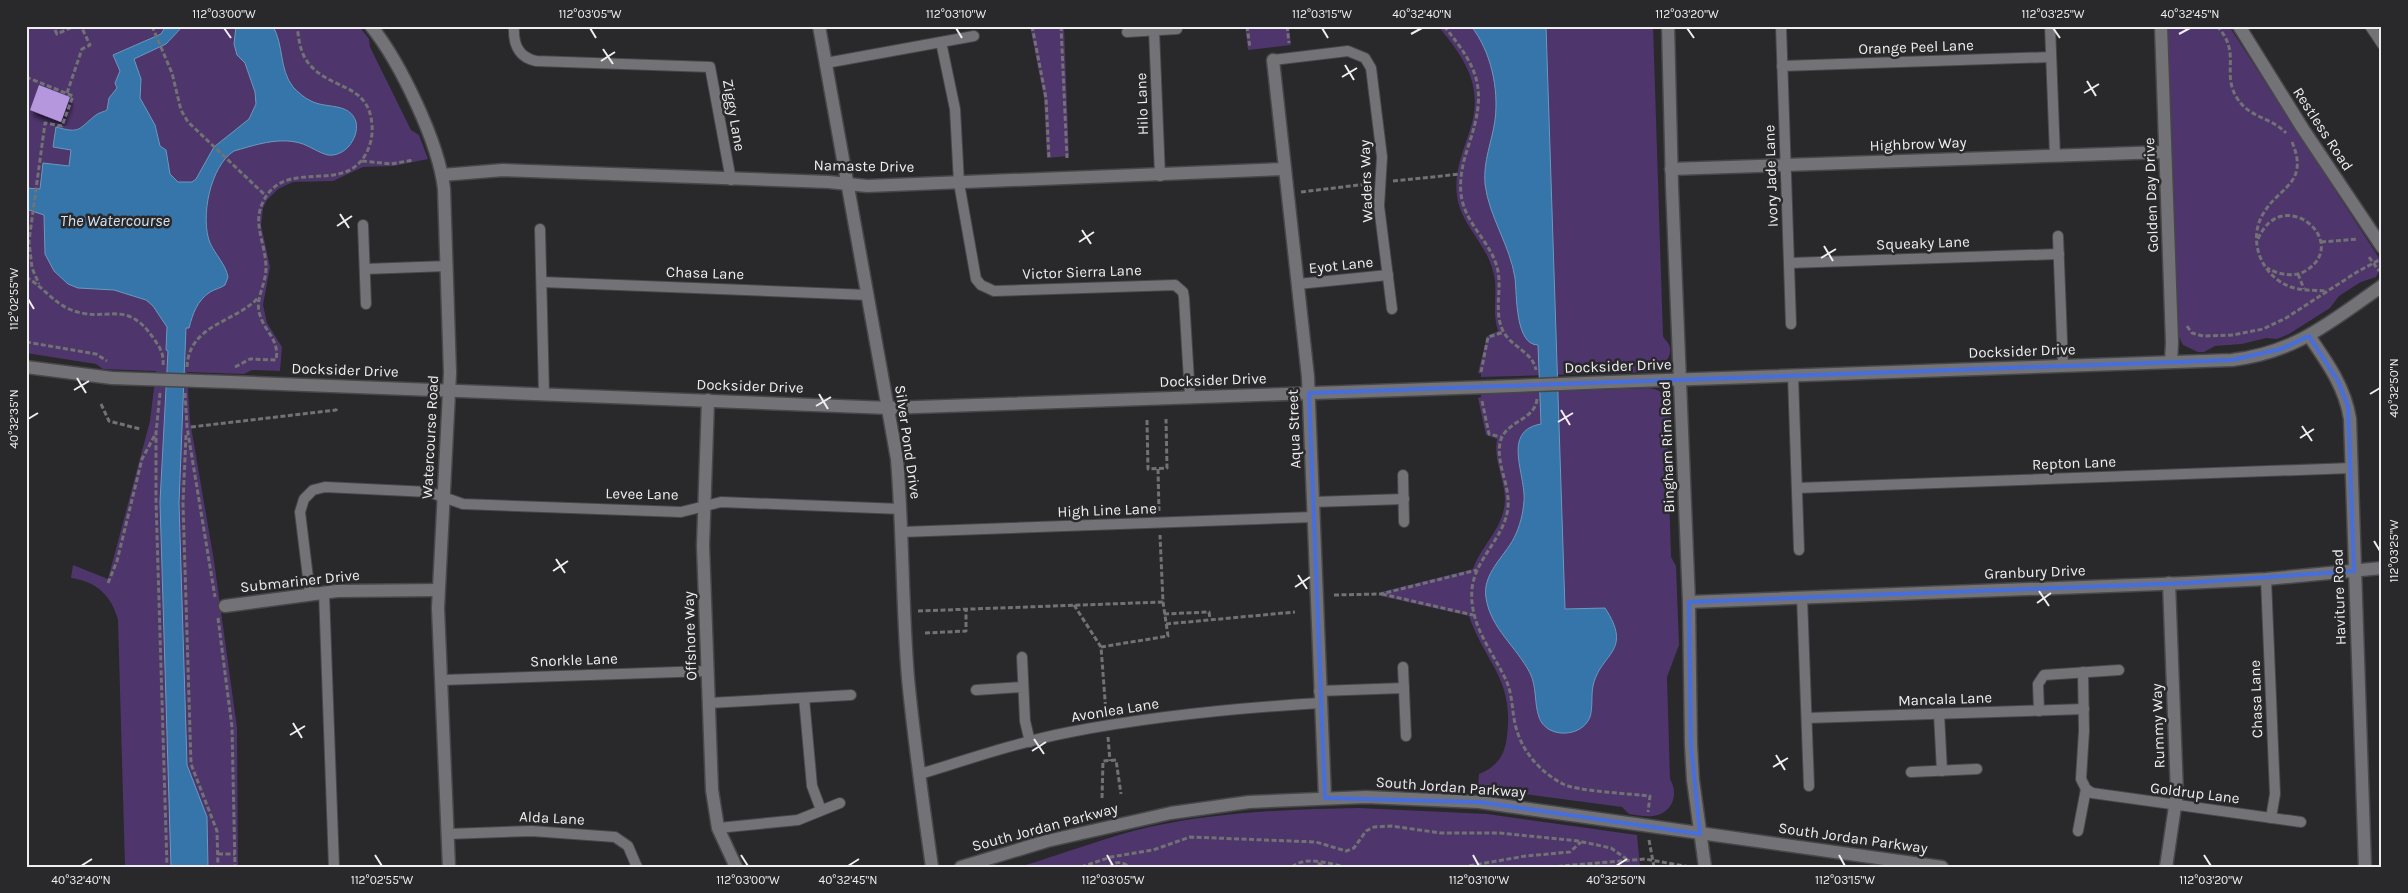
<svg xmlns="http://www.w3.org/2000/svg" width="2408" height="893" font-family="Karla,sans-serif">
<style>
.green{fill:#4e356c}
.water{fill:#3575a9;stroke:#6c99be}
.building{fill:#b597dd;filter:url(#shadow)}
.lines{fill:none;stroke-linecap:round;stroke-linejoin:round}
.service-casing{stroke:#474649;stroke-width:12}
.minor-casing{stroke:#474649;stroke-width:15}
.tertiary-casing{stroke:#474649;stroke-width:15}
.path{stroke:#727174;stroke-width:3;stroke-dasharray:5 2.5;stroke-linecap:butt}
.service{stroke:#737276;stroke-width:10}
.minor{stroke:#737276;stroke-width:12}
.tertiary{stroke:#737276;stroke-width:12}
.minor-bridge-casing{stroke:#474649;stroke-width:15;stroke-linecap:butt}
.minor-bridge{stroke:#737276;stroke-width:12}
.marked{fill:none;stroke:#476edd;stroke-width:4;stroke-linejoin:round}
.ticks{fill:none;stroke:#eeedf0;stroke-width:2}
.labels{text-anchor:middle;stroke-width:5;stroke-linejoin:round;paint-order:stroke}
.street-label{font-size:15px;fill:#eeedf0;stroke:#29282b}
.water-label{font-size:16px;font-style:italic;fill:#d5e5f4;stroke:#29282b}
.neatline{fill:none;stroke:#eeedf0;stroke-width:2}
.ticks-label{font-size:12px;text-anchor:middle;fill:#eeedf0}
</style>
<defs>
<filter id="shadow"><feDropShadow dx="3" dy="5.5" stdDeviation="2.5" flood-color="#0009"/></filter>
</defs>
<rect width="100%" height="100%" fill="#29282b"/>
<g class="green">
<path d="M26 26H359L369 39 370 47 411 130 419 135 428 159 394 166 363 167 333 181 293 182 278 189 267 200 263 208 261 225 270 267 263 305 267 323 282 347 280 371 252 370 244 374 187 372 190 421 214 561 237 728 238 867H125L118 620C112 596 96 581 71 578L73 565 108 579 150 421 156 371 103 369 96 364 26 353Z"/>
<path d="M1030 26H1064L1069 156 1047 158 1044 98Z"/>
<path d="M1245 26H1289L1291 45 1248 50Z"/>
<path d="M1438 26H1653L1663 336C1664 339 1666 340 1668 343 1676 355 1661 369 1651 372L1481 377V374L1478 373 1487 336 1498 331C1491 309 1499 291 1493 271 1486 243 1461 225 1457 196 1454 173 1462 154 1469 133 1485 88 1466 60 1438 26Z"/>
<path d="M2166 26H2229L2379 258 2381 268 2376 277 2361 282 2339 296 2330 308 2289 334 2277 339 2266 338 2242 344 2215 346 2204 352H2198L2183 345 2177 333Z"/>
<path d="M1647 388C1670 389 1675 409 1667 428L1671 557 1676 566 1679 645 1667 677 1670 779C1679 794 1673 813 1653 816 1646 817 1637 815 1629 814L1622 807 1478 788 1479 774C1497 767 1505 755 1507 736 1514 678 1486 665 1469 616L1381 596V592L1473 569C1482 544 1504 528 1505 500 1505 479 1493 461 1497 439L1486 435 1478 398 1481 397V394Z"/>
<path d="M1359 808 1487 814 1637 835 1640 867H1019C1063 854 1108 836 1154 826 1220 812 1291 809 1359 808Z"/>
</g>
<g class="water">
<path d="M166 26H183L166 44 134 59 141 79 140 98 155 125 160 146 166 150 170 174 178 182H192L196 179 214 147 249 119 256 104 255 92 245 63 237 55 234 44 236 26H273C284 46 279 69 293 87 298 92 304 98 311 101 326 109 350 102 356 122 358 131 354 140 349 146 344 152 336 156 328 155 319 153 310 146 300 143 278 137 255 145 234 151 210 166 200 218 210 243 215 254 226 265 228 277L225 285C221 288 215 289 210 292 197 301 193 313 189 328H186L179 503 187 765 207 817 208 867H171L160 502 168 351 166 350 167 327 153 306 146 300 114 290 78 288 68 284 54 271 45 254 44 215 26 209V188L40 189 43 163 69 166 71 150 53 147 56 127C81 134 78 129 96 115 100 112 104 112 107 110L109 98 117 88 115 83 120 71 113 55 161 34Z"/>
<path d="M1471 26H1546L1565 609 1605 608C1634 652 1600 653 1593 686 1591 696 1593 707 1590 717 1582 738 1546 739 1539 717 1534 703 1537 687 1530 673 1516 646 1491 629 1486 598 1482 574 1504 557 1514 538 1520 526 1523 514 1524 501 1526 474 1501 431 1541 424L1538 345C1515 345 1517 295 1515 278 1510 245 1489 217 1485 184 1483 161 1492 142 1495 120 1499 89 1491 51 1471 26Z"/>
</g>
<path class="building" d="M39 85 70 97 61 122 30 110Z"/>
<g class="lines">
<g class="service-casing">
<g id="service">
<path d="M514 26C513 44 518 57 536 61L710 67 731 180"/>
<path d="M1781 26 1791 324"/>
<path d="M2050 26 2055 156"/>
<path d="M2370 26 2382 44"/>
<path d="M1154 30 1160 176"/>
<path d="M1127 32 1177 29"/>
<path d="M941 42 955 109 959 183 976 279 981 285 994 291 1175 285 1183 292 1184 298 1190 397"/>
<path d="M1273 60 1348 51 1365 58 1371 68 1382 157 1379 206 1392 309"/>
<path d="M826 63 974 36"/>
<path d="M1782 66 2051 57"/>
<path d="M363 225 366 304"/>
<path d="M540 229 544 394"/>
<path d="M2058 236 2063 366"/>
<path d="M1789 263 2059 254"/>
<path d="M365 269 447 266"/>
<path d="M542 282 868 295"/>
<path d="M1298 284 1388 275"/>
<path d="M1793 376 1799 550"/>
<path d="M1403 475 1404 522"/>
<path d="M1797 488 2352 468"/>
<path d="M1313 502 1404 499"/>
<path d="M902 532 1314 517"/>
<path d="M2266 579 2275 794 2271 818"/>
<path d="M324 592 334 867"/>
<path d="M310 594 300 512 304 499 313 490 325 487 429 492 463 504 681 512 721 502 901 509"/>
<path d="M1802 597 1809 786"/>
<path d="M1022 657 1025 721 1030 742"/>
<path d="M1403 667 1406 736"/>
<path d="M2083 672 2084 731 2081 779 2086 789 2092 793 2301 822"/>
<path d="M442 680 707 671"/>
<path d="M976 690 1023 687"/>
<path d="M1319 691 1404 688"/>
<path d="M804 698 812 786 821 810"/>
<path d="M709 703 851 695"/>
<path d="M2039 711 2038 684 2044 675 2119 670"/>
<path d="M1939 714 1942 771"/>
<path d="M1807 718 2084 709"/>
<path d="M1911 772 1977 769"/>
<path d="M920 774C969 759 1019 742 1070 732 1153 716 1236 708 1320 703"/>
<path d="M718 828 798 820 840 803"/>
<path d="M2078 831 2086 789"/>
<path d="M448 834 532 831 615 837 628 846 637 867"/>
</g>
</g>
<g class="minor-casing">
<g id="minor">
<path d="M371 26C400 62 439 143 444 189L450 373 438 608 449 867"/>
<path d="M819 26 897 459C903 532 902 605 908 678 914 741 923 804 932 867"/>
<path d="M2161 26 2172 342 2171 362"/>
<path d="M2239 26 2303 129 2382 247"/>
<path d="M1273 60 1308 377 1325 798"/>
<path d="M1671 169 2165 152"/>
<path d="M442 175 503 170 829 182 867 186 1285 169"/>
<path d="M2309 336C2327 362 2345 387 2350 419L2365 867"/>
<path d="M26 367 112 378"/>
<path d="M230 382 889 408 1487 387"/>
<path d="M1609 382 2232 360C2297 352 2330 322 2382 286"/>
<path d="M708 400 703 546 712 790 718 828 736 867"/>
<path d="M1689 602 2186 583 2266 579 2382 568"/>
<path d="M225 606 337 591 438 590"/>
<path d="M2166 867 2177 793 2169 583"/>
</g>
</g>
<g class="tertiary-casing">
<g id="tertiary">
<path d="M1668 26 1672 186 1689 602 1691 745 1693 780 1705 867"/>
<path d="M961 867 1047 841 1171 813 1249 802 1366 797 1479 802 1942 867"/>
</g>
</g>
<g class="path">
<path d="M152 26 172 73 181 110 188 122 266 196"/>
<path d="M1032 26 1046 98 1049 159"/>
<path d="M1061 26 1067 158"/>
<path d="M1247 26 1250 48"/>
<path d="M1287 26 1289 43"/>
<path d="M1444 26C1480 70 1487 90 1469 144 1463 162 1458 181 1462 200 1468 226 1490 242 1497 267 1503 288 1493 310 1503 331 1511 347 1533 352 1536 370"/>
<path d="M2217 26C2242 53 2221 73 2237 98 2249 118 2271 117 2286 133"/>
<path d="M55 30 57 34 75 26"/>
<path d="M26 77 73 96 62 126 45 123 29 241 32 268 39 284"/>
<path d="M67 93 82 49 90 45 81 26"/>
<path d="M2292 142C2310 184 2278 187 2263 214 2247 241 2262 277 2291 287 2302 291 2315 290 2326 291"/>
<path d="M362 161 391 164 413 160"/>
<path d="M1393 181 1461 174"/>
<path d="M1301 192 1367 184"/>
<path d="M2258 239C2282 183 2351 241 2307 270 2295 278 2279 275 2267 268"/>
<path d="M2321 242 2358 239"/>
<path d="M2369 257 2379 271"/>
<path d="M2298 274 2304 289"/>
<path d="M26 277C42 286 53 302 69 309 106 325 125 296 154 339 161 349 164 354 163 367"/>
<path d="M2187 326 2192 333 2203 336 2233 335 2263 329 2286 318 2357 272 2379 260"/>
<path d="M26 342 96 354 107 361"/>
<path d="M187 367C189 324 235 323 259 297"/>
<path d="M235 367 250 359 276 360C280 339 264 332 259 312 256 297 266 284 266 268 266 241 249 221 267 195 291 161 341 192 364 157 370 148 373 136 372 125 369 83 331 90 310 65 300 54 299 40 297 26"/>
<path d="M1481 372 1488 337 1504 332"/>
<path d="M160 393 156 433V501L167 867"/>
<path d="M185 393 187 427 215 597"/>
<path d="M1537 399C1535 421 1504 421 1500 443 1496 464 1510 485 1508 507 1505 538 1475 558 1472 589 1469 623 1490 648 1504 676 1514 694 1511 713 1517 731 1524 754 1542 773 1563 784 1576 791 1632 794 1650 796L1648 812"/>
<path d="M1482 401 1489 434 1501 437"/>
<path d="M101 404 109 421 140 429"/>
<path d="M1147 420 1148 469 1167 468 1166 419"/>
<path d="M191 427 336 410 337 408"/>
<path d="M186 435 183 503 191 764 217 831 218 867"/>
<path d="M1158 469 1159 511"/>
<path d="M108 583 117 561 142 459 156 433"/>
<path d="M1382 594 1473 615"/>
<path d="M1334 595 1381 594 1477 570"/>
<path d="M1074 605 1101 647 1106 713"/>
<path d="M918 611 1163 602"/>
<path d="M1164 614 1209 612 1210 619"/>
<path d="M218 618 232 727 235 867"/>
<path d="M1166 624 1295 612"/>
<path d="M925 633 966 631V609"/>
<path d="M1101 647 1168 636 1163 602 1160 535"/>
<path d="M1108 737 1110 761"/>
<path d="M1102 798 1103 761 1116 760 1121 794"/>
<path d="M1649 840 1654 867"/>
<path d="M218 854H235"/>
<path d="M1318 863 1324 867"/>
<path d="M1081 867 1111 857 1153 850 1190 837 1316 842 1346 851 1354 848 1366 831 1374 827 1391 826 1441 833H1500L1578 841 1611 848 1628 860"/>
<path d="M1109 867C1115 861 1122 861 1129 867"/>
<path d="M1292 867C1307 855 1329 864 1346 867"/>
<path d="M1462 867 1526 856 1570 852 1581 842"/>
<path d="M1550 867 1645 859 1690 867"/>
</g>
<use href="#service" class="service"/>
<use href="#minor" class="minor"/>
<use href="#tertiary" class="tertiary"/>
<g class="minor-bridge-casing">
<g id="minor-bridge">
<path d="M112 378 230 382"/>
<path d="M1487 387 1609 382"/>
</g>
</g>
<use href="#minor-bridge" class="minor-bridge"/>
</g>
<path class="marked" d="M2309 336 2338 381 2348 406 2354 571 2186 583 1689 602 1691 745 1700 834 1479 802 1325 798 1309 393 2232 360 2281 349Z"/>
<path class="ticks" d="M224 28 231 38M590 28 596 38M956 28 962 38M1322 28 1328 38M1687 28 1694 38M2053 28 2060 38M1411 34 1422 28M2179 34 2190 28M603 49 613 64M601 61 615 52M1345 65 1354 80M1342 77 1357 68M2087 81 2096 96M2084 93 2099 84M340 214 349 228M337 226 352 216M1082 230 1091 244M1079 242 1094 232M1824 246 1833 261M1821 258 1836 249M28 299 34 309M77 378 86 393M74 390 89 381M819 394 828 409M2370 394 2380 388M816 406 831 397M1561 410 1570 425M28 419 38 413M1558 422 1573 413M2302 426 2312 441M2300 438 2314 429M2374 541 2380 551M556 559 565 573M553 571 568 561M1298 575 1307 589M1295 587 1310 577M2039 591 2049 606M2037 603 2051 593M293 723 302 738M290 735 305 726M1034 739 1044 754M1032 751 1046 742M1776 755 1785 770M1773 767 1788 758M375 855 382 866M741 855 748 866M1107 855 1113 866M1473 855 1479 866M1839 855 1845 866M2204 855 2211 866M81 866 92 859M848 866 859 859M1616 866 1627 859"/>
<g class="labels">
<g class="street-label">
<text transform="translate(1916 47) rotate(-2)" y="5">Orange Peel Lane</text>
<text transform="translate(1142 104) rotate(-92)" y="5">Hilo Lane</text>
<text transform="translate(734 115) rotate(80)" y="5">Ziggy Lane</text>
<text transform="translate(2323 129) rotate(57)" y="5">Restless Road</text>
<text transform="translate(1918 144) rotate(-2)" y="5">Highbrow Way</text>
<text transform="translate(864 166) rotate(1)" y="5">Namaste Drive</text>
<text transform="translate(1771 176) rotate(-92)" y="5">Ivory Jade Lane</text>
<text transform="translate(1366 181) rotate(-92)" y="5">Waders Way</text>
<text transform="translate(2151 195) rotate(-92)" y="5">Golden Day Drive</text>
<text transform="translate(1923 243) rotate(-2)" y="5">Squeaky Lane</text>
<text transform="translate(1341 265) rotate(-6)" y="5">Eyot Lane</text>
<text transform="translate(1082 272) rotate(-2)" y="5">Victor Sierra Lane</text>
<text transform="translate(705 273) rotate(2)" y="5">Chasa Lane</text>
<text transform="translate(2022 351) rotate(-2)" y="5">Docksider Drive</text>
<text transform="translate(1618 366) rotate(-2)" y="5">Docksider Drive</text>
<text transform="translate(345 370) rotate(2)" y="5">Docksider Drive</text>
<text transform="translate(1213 380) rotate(-2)" y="5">Docksider Drive</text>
<text transform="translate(750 386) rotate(2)" y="5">Docksider Drive</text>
<text transform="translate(1294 429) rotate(-92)" y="5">Aqua Street</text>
<text transform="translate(430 437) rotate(-87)" y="5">Watercourse Road</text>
<text transform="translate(908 442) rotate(82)" y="5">Silver Pond Drive</text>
<text transform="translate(1667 447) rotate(-92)" y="5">Bingham Rim Road</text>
<text transform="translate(2074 463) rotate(-2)" y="5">Repton Lane</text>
<text transform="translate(642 494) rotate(1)" y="5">Levee Lane</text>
<text transform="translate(1107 510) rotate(-2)" y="5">High Line Lane</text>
<text transform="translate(2035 572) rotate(-2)" y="5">Granbury Drive</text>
<text transform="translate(300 581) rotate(-6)" y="5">Submariner Drive</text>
<text transform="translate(2339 597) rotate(-92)" y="5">Haviture Road</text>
<text transform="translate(690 636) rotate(-92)" y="5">Offshore Way</text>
<text transform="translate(574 660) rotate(-2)" y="5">Snorkle Lane</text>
<text transform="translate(1945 699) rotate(-2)" y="5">Mancala Lane</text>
<text transform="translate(2256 699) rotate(-92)" y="5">Chasa Lane</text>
<text transform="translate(1115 710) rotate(-9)" y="5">Avonlea Lane</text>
<text transform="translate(2158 726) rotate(-92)" y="5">Rummy Way</text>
<text transform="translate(1451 787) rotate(4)" y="5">South Jordan Parkway</text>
<text transform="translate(2195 793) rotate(7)" y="5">Goldrup Lane</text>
<text transform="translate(552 818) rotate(3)" y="5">Alda Lane</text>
<text transform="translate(1045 827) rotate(-15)" y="5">South Jordan Parkway</text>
<text transform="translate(1853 838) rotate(8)" y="5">South Jordan Parkway</text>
</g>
<g class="water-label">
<text x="115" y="226">The Watercourse</text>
</g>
</g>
<rect width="2408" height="893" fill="none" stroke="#29282b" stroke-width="55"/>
<rect x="28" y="28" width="2352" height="838" class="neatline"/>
<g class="ticks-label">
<text x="224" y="18">112°03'00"W</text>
<text x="590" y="18">112°03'05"W</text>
<text x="956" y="18">112°03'10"W</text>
<text x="1322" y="18">112°03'15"W</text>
<text x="1422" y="18">40°32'40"N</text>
<text x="1687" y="18">112°03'20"W</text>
<text x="2053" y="18">112°03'25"W</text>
<text x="2190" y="18">40°32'45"N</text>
<text transform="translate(14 299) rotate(-90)" y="4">112°02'55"W</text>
<text transform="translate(2394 388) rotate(-90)" y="4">40°32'50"N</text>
<text transform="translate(14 419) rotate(-90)" y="4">40°32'35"N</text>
<text transform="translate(2394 551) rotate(-90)" y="4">112°03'25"W</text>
<text x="81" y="884">40°32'40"N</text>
<text x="382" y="884">112°02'55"W</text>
<text x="748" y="884">112°03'00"W</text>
<text x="848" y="884">40°32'45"N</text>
<text x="1113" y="884">112°03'05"W</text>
<text x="1479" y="884">112°03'10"W</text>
<text x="1616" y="884">40°32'50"N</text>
<text x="1845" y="884">112°03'15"W</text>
<text x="2211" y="884">112°03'20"W</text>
</g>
</svg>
